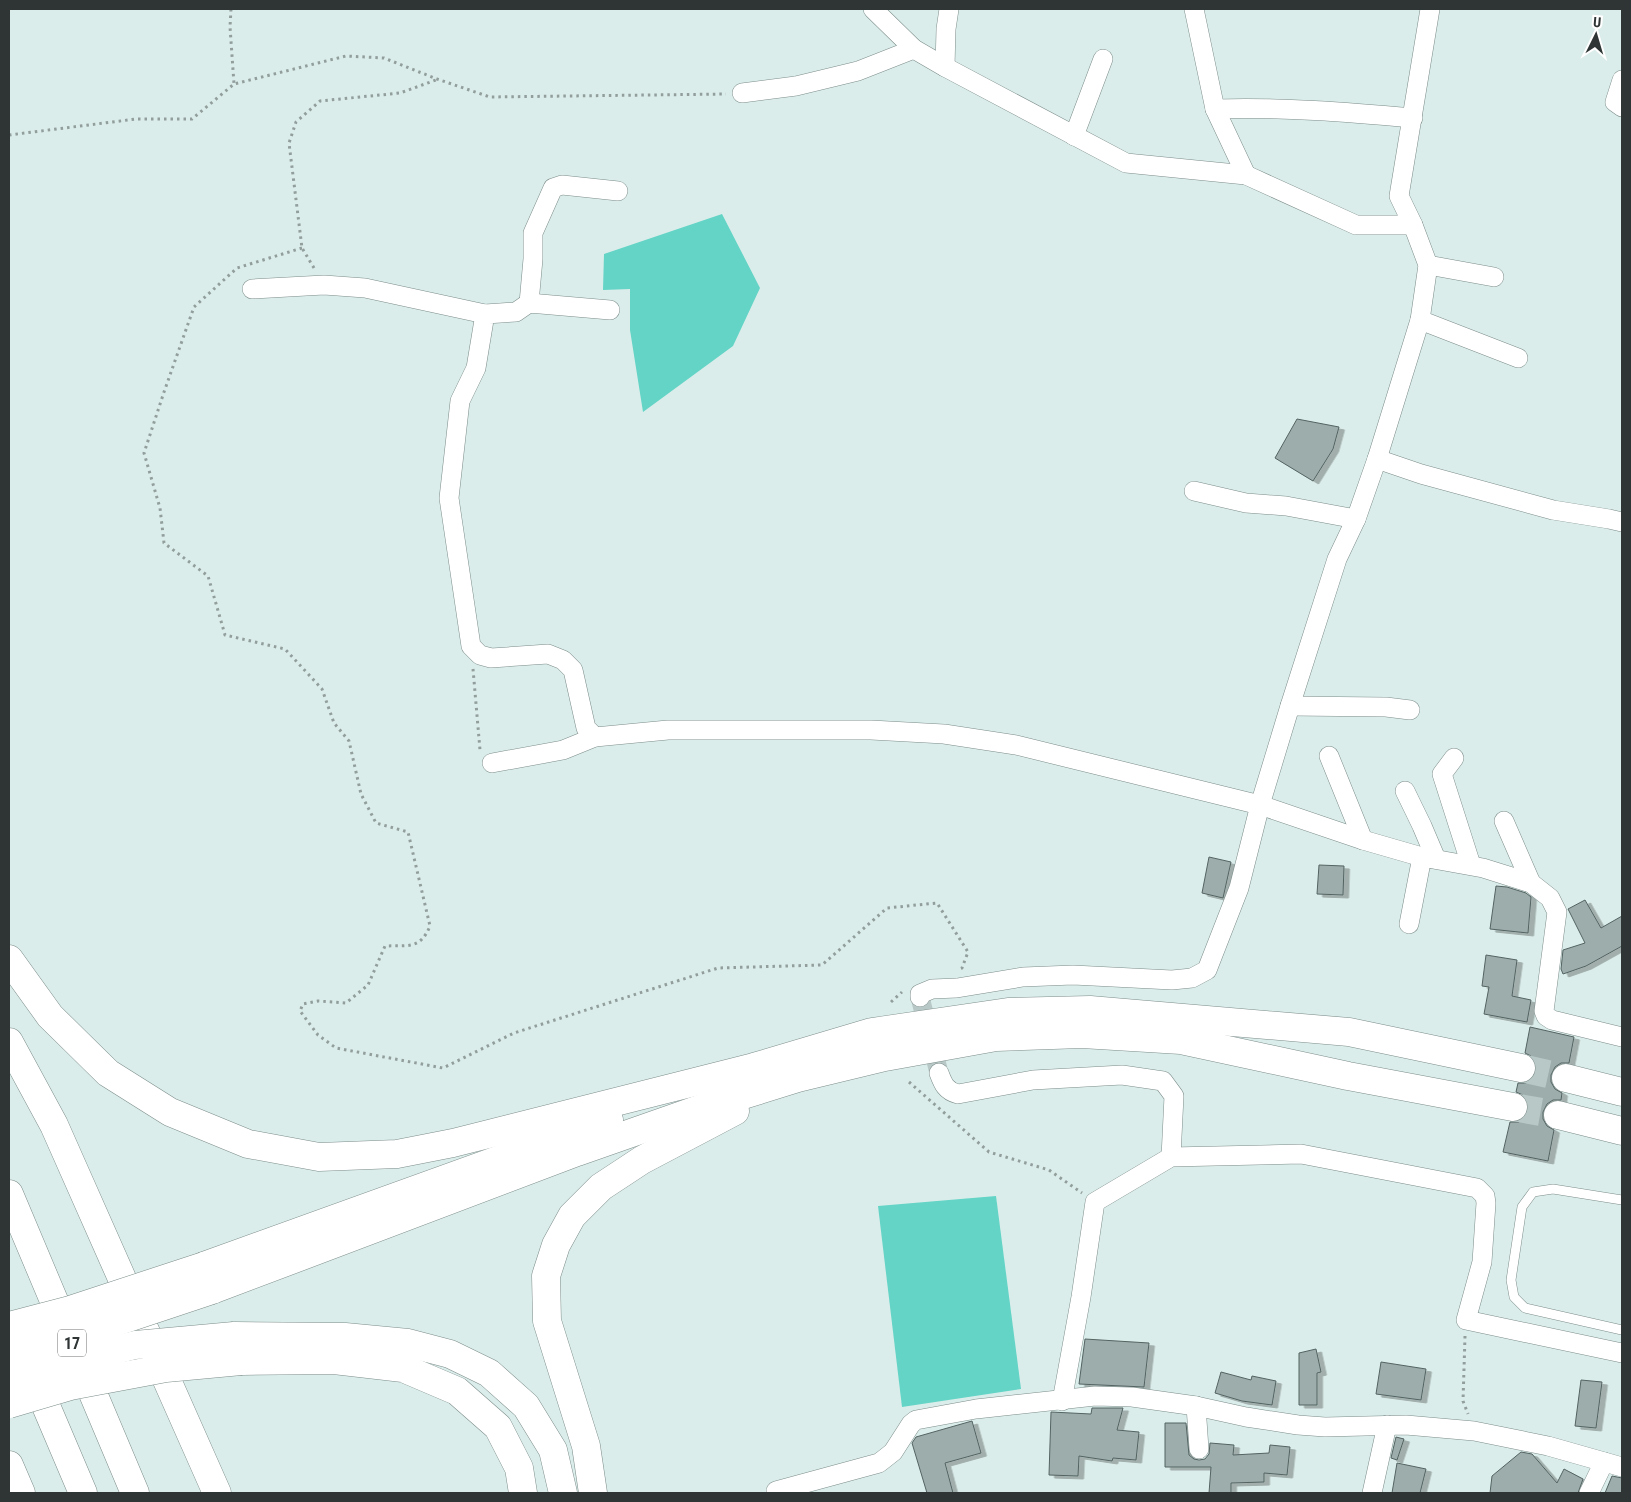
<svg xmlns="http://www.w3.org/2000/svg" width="1631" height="1502" font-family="'Roboto Condensed',sans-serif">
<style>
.green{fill:#63d4c6}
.building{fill:#9cadab;stroke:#536361;filter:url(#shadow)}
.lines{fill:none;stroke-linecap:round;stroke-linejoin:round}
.minor-tunnel{stroke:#b8c8c6;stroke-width:19;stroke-dasharray:19 9;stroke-linecap:butt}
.motorway-tunnel{stroke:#b8c8c6;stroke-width:28;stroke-dasharray:28 14;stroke-linecap:butt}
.service-casing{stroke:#7c8d8a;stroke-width:10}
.minor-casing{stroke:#7c8d8a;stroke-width:20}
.motorway-casing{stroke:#7c8d8a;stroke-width:29}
.path{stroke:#919e9c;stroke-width:3;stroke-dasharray:2.5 4;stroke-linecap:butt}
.service{stroke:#fff;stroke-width:9}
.minor{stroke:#fff;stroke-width:19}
.motorway{stroke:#fff;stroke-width:28}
.motorway-bridge-casing{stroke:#7c8d8a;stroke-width:29;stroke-linecap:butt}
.motorway-bridge{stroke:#fff;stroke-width:28}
.labels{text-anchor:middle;stroke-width:4;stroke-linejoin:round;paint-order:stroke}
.shield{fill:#fff;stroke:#6d7271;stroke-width:1}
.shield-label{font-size:16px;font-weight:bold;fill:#2e3534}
</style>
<defs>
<filter id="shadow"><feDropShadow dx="5.5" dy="3" stdDeviation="0" flood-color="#0004"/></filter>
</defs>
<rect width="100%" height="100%" fill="#dbedea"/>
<g class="green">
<path d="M722 214 760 288 733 346 643 412 630 330V289L603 290 604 254Z"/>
<path d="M996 1196 1021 1389 902 1407 878 1206Z"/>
</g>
<g class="building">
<path d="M1297 419 1339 427 1333 449 1313 481 1275 458Z"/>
<path d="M1209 857 1231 862 1223 898 1202 893Z"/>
<path d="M1319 865 1344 866 1343 895 1317 894Z"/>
<path d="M1496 886 1507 887 1526 893 1531 897 1528 933 1490 929Z"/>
<path d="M1585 900 1601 928 1622 916V946L1586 966 1563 974 1561 969 1563 950 1585 943 1568 909Z"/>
<path d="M1486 955 1517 960 1512 996 1531 1000 1527 1022 1484 1014 1489 987 1482 986Z"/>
<path d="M1530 1027 1574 1037 1569 1063H1561L1555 1067 1551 1075V1082L1555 1089 1562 1093 1561 1100H1553L1547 1104 1543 1112V1119L1547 1126 1554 1130 1548 1161 1503 1152 1510 1122H1519L1525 1117 1528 1110V1101L1523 1095 1516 1092 1518 1083H1526L1533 1078 1536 1072V1063L1531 1056 1525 1053Z"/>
<path d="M1085 1339 1149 1343 1144 1387 1079 1384Z"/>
<path d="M1316 1349 1321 1372 1317 1373V1405H1299V1353Z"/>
<path d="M1381 1362 1426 1369 1421 1400 1376 1394Z"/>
<path d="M1221 1372 1251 1380 1252 1376 1276 1381 1272 1405 1242 1401 1215 1393Z"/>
<path d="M1581 1380 1602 1382 1596 1428 1575 1426Z"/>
<path d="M1092 1408H1123L1117 1430 1139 1432 1136 1460 1113 1458 1112 1461 1079 1456 1078 1476 1049 1475 1051 1412 1091 1414Z"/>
<path d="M972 1421 981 1453 945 1463 953 1493H927L912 1443 916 1437Z"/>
<path d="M1165 1423H1186L1189 1455 1194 1459 1199 1460 1205 1459 1209 1454 1210 1443 1234 1445 1233 1455 1269 1453 1270 1445 1290 1447 1287 1475 1264 1473V1482L1231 1483V1493H1209L1211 1467H1165Z"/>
<path d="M1396 1437 1404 1439 1397 1460 1391 1458Z"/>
<path d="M1521 1452 1532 1454 1557 1483 1564 1469 1583 1479 1578 1493H1490L1492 1476Z"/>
<path d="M1397 1463 1426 1469 1420 1493H1392Z"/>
<path d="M1612 1476 1622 1478V1493H1605Z"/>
</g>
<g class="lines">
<path class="minor-tunnel" d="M920 997 939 1073"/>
<g class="motorway-tunnel">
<path d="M1521 1068 1566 1078"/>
<path d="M1513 1107 1558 1115"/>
</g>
<g class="service-casing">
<path id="service" d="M1622 1200 1553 1189 1533 1192 1522 1207 1511 1280 1514 1297 1525 1308 1622 1330"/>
</g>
<g class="minor-casing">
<g id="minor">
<path d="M873 9 914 49 945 67 1126 163 1246 175 1356 225H1413"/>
<path d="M1194 9 1215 109 1246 175"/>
<path d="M945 67 946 29 949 9"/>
<path d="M1622 80 1615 102 1622 107"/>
<path d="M742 93 796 86 858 71 914 49"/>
<path d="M1215 109C1282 107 1347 112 1413 118"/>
<path d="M1074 136 1103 59"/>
<path d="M1428 265 1494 277"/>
<path d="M252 289 324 285 365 288 485 314"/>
<path d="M529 303 533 259V233L553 188 562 185 618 191"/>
<path d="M1420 320 1518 358"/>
<path d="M1377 459 1421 474 1553 510 1609 519 1622 522"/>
<path d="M1194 491 1246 503 1286 506 1356 519"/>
<path d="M1290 706 1386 707 1410 710"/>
<path d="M595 737 586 728 573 670 563 660 548 654 491 658 480 655 471 646 449 498 460 401 476 368 485 314 516 312 529 303 610 310"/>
<path d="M1329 756 1363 840"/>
<path d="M1454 758 1442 774 1471 865"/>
<path d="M492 763 563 750 595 737 668 730H871L944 734 1016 745 1260 805 1239 888 1207 970 1192 978 1172 980 1073 975 1023 977 957 988 932 989 920 994V997"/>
<path d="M1405 791 1422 826 1436 859"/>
<path d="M1504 821 1531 883"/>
<path d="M1422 857 1363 840 1260 805 1290 706 1337 559 1356 519 1377 459 1420 320 1428 265 1413 225 1399 196 1430 9"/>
<path d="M1409 924 1422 857 1483 868 1531 883 1550 898 1557 912 1544 1011 1546 1016 1552 1020 1622 1037"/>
<path d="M939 1073C943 1084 946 1091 958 1094L1033 1080 1122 1075 1163 1081 1174 1096 1171 1157"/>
<path d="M1062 1401 1081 1297 1095 1202 1171 1157 1301 1154 1477 1188 1485 1196 1486 1203 1482 1262 1466 1320 1622 1353"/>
<path d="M1196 1406 1199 1449"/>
<path d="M776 1491 879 1463 893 1452 911 1424 916 1420 976 1409 1095 1396 1132 1397 1196 1406 1246 1417 1298 1425 1325 1427 1406 1425 1474 1431 1548 1446 1622 1467"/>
<path d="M1372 1493 1387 1425"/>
<path d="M1589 1493 1604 1462"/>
</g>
</g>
<g class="motorway-casing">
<g id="motorway">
<path d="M9 959 50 1016 108 1073 170 1112 248 1144 319 1157 397 1154 453 1143 754 1067 872 1032 1008 1012 1090 1010 1349 1032 1521 1068"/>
<path d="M9 1042 54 1125 217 1493"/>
<path d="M1566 1078 1622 1092"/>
<path d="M1558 1115 1622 1131"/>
<path d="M9 1194 135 1493"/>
<path d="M204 1266 609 1120"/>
<path d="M212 1290 577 1152 714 1104 798 1078 885 1057 996 1037 1082 1034 1181 1040 1348 1076 1513 1107"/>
<path d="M234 1336 345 1337 408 1343 450 1354 489 1373 526 1406 553 1450 563 1493"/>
<path d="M241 1361 334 1360 403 1368 457 1391 498 1427 519 1468 523 1493"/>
<path d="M32 1373 83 1493"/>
<path d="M9 1465 21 1493"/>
<path d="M593 1493 586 1446 547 1321 546 1276 556 1245 572 1216 601 1187 642 1160 735 1111"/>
</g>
</g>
<g class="path">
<path d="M231 9 230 27 234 84"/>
<path d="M9 135 136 119H192L234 84 346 56 384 58 437 79 490 97 726 94"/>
<path d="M302 248 237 268 194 307 164 392 144 453 160 508 164 543 208 576 225 635 285 649 322 689 334 723 349 741 361 794 376 823 408 832 430 926C420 950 408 945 385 946L368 985 346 1003 318 1001 303 1004 300 1011 318 1035 336 1048 443 1068 514 1033 718 968 822 965 887 908 937 903 968 952 962 968 959 969"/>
<path d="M314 268 302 248 289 143 296 122 320 101 400 93 436 80"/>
<path d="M473 669 480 750"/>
<path d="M891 1002 902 992"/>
<path d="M909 1082 989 1152 1049 1170 1082 1193"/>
<path d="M1465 1336 1463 1401 1468 1414"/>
</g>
<use href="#service" class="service"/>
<use href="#minor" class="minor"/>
<use href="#motorway" class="motorway"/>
<g class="motorway-bridge-casing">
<g id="motorway-bridge">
<path d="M9 1326 70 1310 204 1266"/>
<path d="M9 1351 80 1334 212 1290"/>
<path d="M9 1377 135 1345 234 1336"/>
<path d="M9 1404 70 1386 166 1368 241 1361"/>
</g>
</g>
<use href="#motorway-bridge" class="motorway-bridge"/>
</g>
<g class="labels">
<rect class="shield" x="58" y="1329.5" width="28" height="27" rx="4"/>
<g class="shield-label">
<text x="72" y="1349">17</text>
</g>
</g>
<rect width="1631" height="1502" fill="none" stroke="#2e3534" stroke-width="20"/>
<g transform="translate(1596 35) rotate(5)" stroke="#ffffff" stroke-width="4" paint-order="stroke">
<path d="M0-4L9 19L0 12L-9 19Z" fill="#2e3534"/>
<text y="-8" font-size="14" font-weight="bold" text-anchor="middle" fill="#2e3534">U</text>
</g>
</svg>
